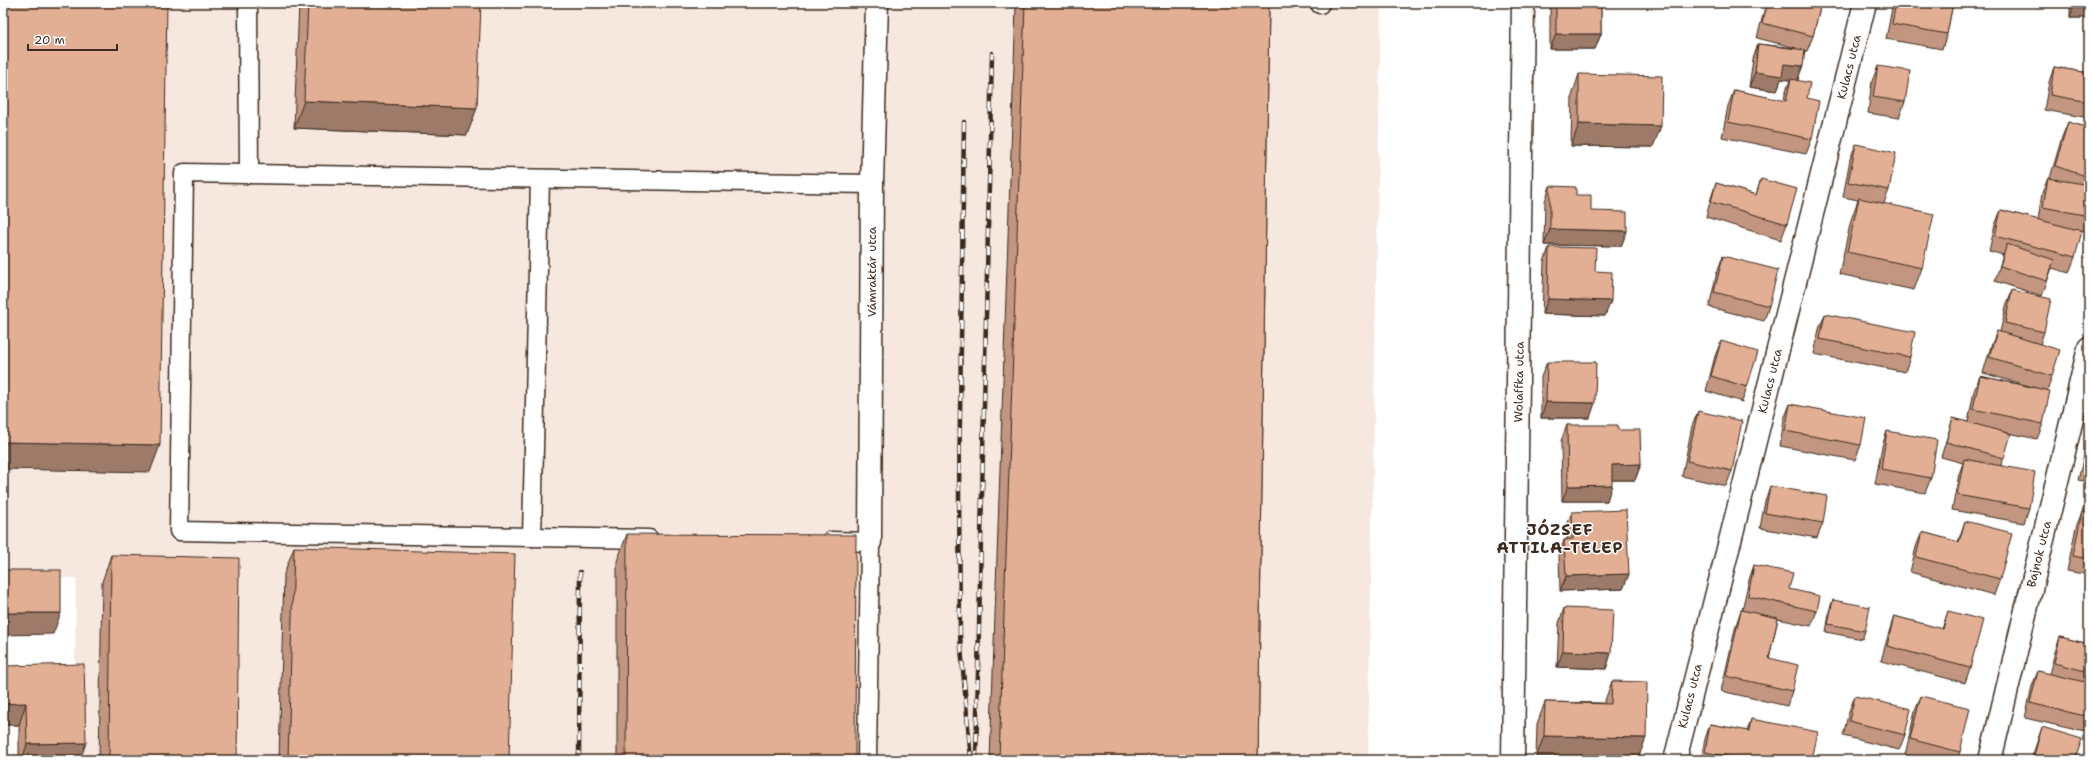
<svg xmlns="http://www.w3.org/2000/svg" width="2092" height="763" font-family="'Shantell Sans',sans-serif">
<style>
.built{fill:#f6e7df}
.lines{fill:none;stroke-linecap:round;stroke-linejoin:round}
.service-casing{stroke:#3b2a1e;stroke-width:21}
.minor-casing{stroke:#3b2a1e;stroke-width:25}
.service{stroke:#fff;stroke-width:18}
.minor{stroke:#fff;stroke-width:22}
.rail-casing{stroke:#3b2a1e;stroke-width:4.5}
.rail{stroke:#fff;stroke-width:3;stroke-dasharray:9;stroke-linecap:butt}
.wall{fill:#c29680;stroke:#3b2a1e}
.shaded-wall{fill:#9e7a68;stroke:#3b2a1e}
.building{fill:#e2af95;stroke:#3b2a1e}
.labels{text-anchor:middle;stroke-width:3;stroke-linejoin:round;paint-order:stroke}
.street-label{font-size:12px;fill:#3b2a1e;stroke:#fff}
.district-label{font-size:16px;font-weight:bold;letter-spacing:1px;fill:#3b2a1e;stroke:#fff}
</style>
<rect width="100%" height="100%" fill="#fff"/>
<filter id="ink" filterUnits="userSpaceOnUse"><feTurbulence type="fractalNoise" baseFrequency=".025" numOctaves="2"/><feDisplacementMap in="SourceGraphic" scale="8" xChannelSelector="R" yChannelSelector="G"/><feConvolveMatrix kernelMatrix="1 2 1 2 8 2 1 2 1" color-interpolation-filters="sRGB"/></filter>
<g filter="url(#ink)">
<path class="built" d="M3 3H1381L1368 760H74L76 578 3 577Z"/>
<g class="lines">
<g class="service-casing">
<g id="service">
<path d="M248 3 249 174"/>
<path d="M1320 4V3"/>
<path d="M532 537 540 179"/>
<path d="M649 539 179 531 184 173 872 184"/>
<path d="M831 541 870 542 867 760"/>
</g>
</g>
<g class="minor-casing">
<g id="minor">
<path d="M870 542 872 184 877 3"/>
<path d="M1513 760 1523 3"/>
<path d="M1675 760 1865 3"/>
<path d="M1990 760 2089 348"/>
</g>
</g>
<use href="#service" class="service"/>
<use href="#minor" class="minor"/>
<g class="rail-casing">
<g id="rail">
<path d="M964 122 959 488 960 636 971 760"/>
<path d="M579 760 580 572"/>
<path d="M976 760 992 53"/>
</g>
</g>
<use href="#rail" class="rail"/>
</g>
<g class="wall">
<path d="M299 3H481L467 135 294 128Z"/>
<path d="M1017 3H1269L1258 760H990L1016 6Z"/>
<path d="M1550 3H1601V34L1595 49H1550Z"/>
<path d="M1766 3H1821L1813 36 1807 51H1805L1798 80 1807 98 1812 139 1806 154 1722 137 1728 106 1734 90 1784 101 1785 94 1790 80 1781 79 1777 91 1749 87 1753 59 1758 44 1796 48 1757 38Z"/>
<path d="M1893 3H1953L1947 34 1942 49 1886 39Z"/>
<rect x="2070" y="3" width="19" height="15"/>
<path d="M1878 66 1905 102 1899 118 1868 113 1872 81Z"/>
<path d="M2054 67 2089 73V118L2044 110 2049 82Z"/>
<path d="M1579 74 1653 147 1571 146 1572 96Z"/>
<path d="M2068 122 2089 128V222L2086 231 2073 229 2075 257 2069 273 2052 268 2042 296 1995 281 2003 255 1989 251 1995 225 2001 210 2038 220 2042 193 2048 178H2050L2062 137Z"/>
<path d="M1856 144 1889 190 1884 203 1922 268 1914 290 1839 274 1851 220 1858 200 1843 197 1850 159Z"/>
<path d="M1761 179 1787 224 1781 240 1706 217 1711 198 1716 183 1756 195Z"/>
<path d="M1550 186 1576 195 1591 211 1627 231 1621 246 1544 245 1545 201Z"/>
<path d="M1549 247 1595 271 1605 316 1542 314 1544 262Z"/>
<path d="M1723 256 1769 306 1764 321 1709 307 1717 272Z"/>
<path d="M2012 290 2044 332 2040 344 2052 376 2047 391 2043 424 2037 439 1994 430 2004 458 2001 465 2029 508 2024 523 1952 510 1959 474 1963 463 1941 457 1948 434 1953 418 1968 422 1974 391 1980 376 2036 388 1983 373 1991 346 1997 331 2000 332 2006 306Z"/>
<path d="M1825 314 1910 357 1905 372 1814 354 1819 329Z"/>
<path d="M1721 341 1747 387 1742 402 1706 391 1715 356Z"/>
<path d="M1547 362 1590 418H1541V377Z"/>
<path d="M1790 404 1861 445 1855 460 1780 446 1784 419Z"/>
<path d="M1698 411 1732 471 1726 486 1682 476 1692 426Z"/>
<path d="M1567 425 1618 430 1641 464 1635 480H1612L1607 501H1562L1561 441Z"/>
<path d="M1887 431 1931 478 1925 493 1875 484 1882 446Z"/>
<path d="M2089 438V482L2078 480 2087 444Z"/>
<path d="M1770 486 1823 523 1817 538 1760 528 1765 501Z"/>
<path d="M2089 488V575L2067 571 2076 527 2082 512Z"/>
<path d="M1572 512 1629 574 1623 589 1560 591 1559 555 1564 540H1567L1566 527Z"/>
<path d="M1965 521 2000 579 1994 595 1910 572 1916 547 1922 532 1958 542Z"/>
<path d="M627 534 855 760H617V561Z"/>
<path d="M294 547 509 760H279L284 574Z"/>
<path d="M111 555 237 760H99L102 582Z"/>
<path d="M1754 565 1789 589 1817 611 1811 626 1778 619 1769 658 1792 691 1787 706 1721 691 1736 625 1741 610H1742L1749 580Z"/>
<path d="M1833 600 1865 631 1862 639 1826 632 1830 608Z"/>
<path d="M1564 608 1611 653 1606 669 1557 667 1559 623Z"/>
<path d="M1948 611 1970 668 1965 683 1881 661 1889 632 1894 616 1942 629Z"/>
<path d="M2060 637 2089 644V720L2085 732 2025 718 2032 686 2038 671 2049 674 2055 652Z"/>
<path d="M3 666 80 760H19V725H3Z"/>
<path d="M1612 681 1638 759 1536 757 1537 724 1545 702 1604 703Z"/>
<path d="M1855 696 1905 735 1899 750 1843 736 1849 711Z"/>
<path d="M1921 696 1960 752 1957 760H1927L1905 755 1915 711Z"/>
<path d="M1751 719 1812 760H1701L1705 739 1710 724 1747 731Z"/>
<path d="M2042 727 2075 760H2031Z"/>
</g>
<g class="shaded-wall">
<path d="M2075 3H2089V18H2070Z"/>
<path d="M1556 34H1601L1595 49H1550Z"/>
<path d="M1784 64 1803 66 1797 81 1781 79 1777 91 1749 87 1755 72Z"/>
<path d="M304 101 477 108 467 135 294 128Z"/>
<path d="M1579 124 1661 126 1653 147 1571 146Z"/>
<path d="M1550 229 1627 231 1621 246 1544 245Z"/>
<path d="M1548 299 1611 301 1605 316 1542 314Z"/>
<path d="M1546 402 1595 403 1590 418H1541Z"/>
<path d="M3 442 160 445 150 472 3 469Z"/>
<path d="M1641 464 1635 480H1606L1612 465Z"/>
<path d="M1612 485 1607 501H1562L1568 486Z"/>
<path d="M1629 574 1623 589 1560 591 1566 576Z"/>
<path d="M3 613H61L53 634 3 635Z"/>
<path d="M1563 651 1611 653 1606 669 1557 667Z"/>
<path d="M26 703 19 725H3V704Z"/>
<path d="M1544 736 1646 738 1638 759 1536 757Z"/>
<path d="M86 743 80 760H22L27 744Z"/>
</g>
<g class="building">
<path d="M3 3H167L160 445 3 442Z"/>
<path d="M308 3H481L477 108 304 101Z"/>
<path d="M1025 3H1269L1258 760H999Z"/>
<rect x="1556" y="3" width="45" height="31"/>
<path d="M1768 3H1821L1813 36 1762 23Z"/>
<path d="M1896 3H1953L1947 34 1892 24Z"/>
<path d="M1758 44 1805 50 1803 66 1784 64 1782 76 1755 72Z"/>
<path d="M1878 66 1910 71 1905 102 1873 97Z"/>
<path d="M2054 67 2089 73V102L2050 95Z"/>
<path d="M1579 74 1662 76 1661 126 1579 124Z"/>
<path d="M1791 79 1810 83 1807 98 1819 101 1812 139 1728 122 1734 90 1786 101Z"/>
<path d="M2068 122 2089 128V177L2055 166Z"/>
<path d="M1856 144 1896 153 1889 190 1848 182Z"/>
<path d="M2048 178 2089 185V216L2043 207Z"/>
<path d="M1761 179 1797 189 1787 224 1711 202 1716 183 1756 195Z"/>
<path d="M1550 186 1576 187V195H1591V211L1627 212V231L1550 229Z"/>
<path d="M1859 198 1934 214 1922 268 1847 252Z"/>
<path d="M2001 210 2082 231 2075 257 1995 236Z"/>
<path d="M2007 244 2054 260 2047 281 2000 266Z"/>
<path d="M1549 247 1596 248 1595 271 1612 272 1611 301 1548 299Z"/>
<path d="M1723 256 1778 270 1769 306 1714 292Z"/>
<path d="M2012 290 2051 299 2044 332 2005 323Z"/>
<path d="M1825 314 1915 332 1910 357 1820 339Z"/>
<path d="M1997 331 2060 350 2052 376 1989 357Z"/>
<path d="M1721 341 1758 352 1747 387 1711 376Z"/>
<path d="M1547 362H1596L1595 403 1546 402Z"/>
<path d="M1980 376 2050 391 2043 424 1973 409Z"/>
<path d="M1790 404 1866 418 1861 445 1785 431Z"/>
<path d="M1698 411 1742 421 1732 471 1687 461Z"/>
<path d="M1953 418 2011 434 2004 458 1946 442Z"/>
<path d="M1567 425H1618V430H1640L1641 464 1612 465V485L1568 486Z"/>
<path d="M1887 431 1937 440 1931 478 1881 469Z"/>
<path d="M2089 442V466L2084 464Z"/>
<path d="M1964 459 2035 472 2029 508 1957 495Z"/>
<path d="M1770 486 1827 496 1823 523 1765 513Z"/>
<path d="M2089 490V507L2085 506Z"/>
<path d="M1626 510 1629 574 1566 576 1564 540 1573 539 1572 512Z"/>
<path d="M2082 512 2089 514V559L2073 556Z"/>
<path d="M1965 521 2012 533 2000 579 1916 557 1922 532 1959 542Z"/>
<path d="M627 534 856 535 855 760H626Z"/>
<path d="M294 547 515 554 509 760H288Z"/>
<path d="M111 555 239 558 237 760H109Z"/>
<path d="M1754 565 1793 573 1789 589 1820 596 1817 611 1748 596Z"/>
<rect x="3" y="570" width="58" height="43"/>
<path d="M1833 600 1870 607 1865 631 1828 624Z"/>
<path d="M1564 608 1613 610 1611 653 1563 651Z"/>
<path d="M1741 610 1778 618 1769 658 1798 665 1792 691 1726 676Z"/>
<path d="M1948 611 1983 620 1970 668 1887 646 1894 616 1943 629Z"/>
<path d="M2060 637 2089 644V672L2054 663Z"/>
<path d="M84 664 86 743 27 744 26 703 3 704V666Z"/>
<path d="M2038 671 2089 683V717L2030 703Z"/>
<path d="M1612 681 1647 682 1646 738 1544 736 1545 702 1611 704Z"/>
<path d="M1855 696 1911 709 1905 735 1849 721Z"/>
<path d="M1921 696 1970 708 1960 752 1910 739Z"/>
<path d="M1751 719 1818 732 1812 760H1748L1705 752 1710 724 1749 731Z"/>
<path d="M2042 727 2082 739 2075 760H2037L2033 759Z"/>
</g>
</g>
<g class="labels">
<g class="street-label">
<text transform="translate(1849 67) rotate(-76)" y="4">Kulacs utca</text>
<text transform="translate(872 272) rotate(-90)" y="4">Vámraktár utca</text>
<text transform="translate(1770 381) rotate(-76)" y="4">Kulacs utca</text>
<text transform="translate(1519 382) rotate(-89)" y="4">Wolaffka utca</text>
<text transform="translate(2039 554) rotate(-76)" y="4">Bajnok utca</text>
<text transform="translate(1690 696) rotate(-76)" y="4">Kulacs utca</text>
</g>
<g class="district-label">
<text x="1560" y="535">JÓZSEF<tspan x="1560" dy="18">ATTILA-TELEP</tspan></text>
</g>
</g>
<rect width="2092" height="763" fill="none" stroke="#fff" stroke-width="16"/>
<rect x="8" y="8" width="2076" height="747" fill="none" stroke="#3b2a1e" stroke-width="1.5" filter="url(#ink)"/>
<path d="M28 44v6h89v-6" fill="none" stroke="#3b2a1e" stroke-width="2"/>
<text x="34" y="44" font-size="12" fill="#3b2a1e" stroke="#ffffff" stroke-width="3" paint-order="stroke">20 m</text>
</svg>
